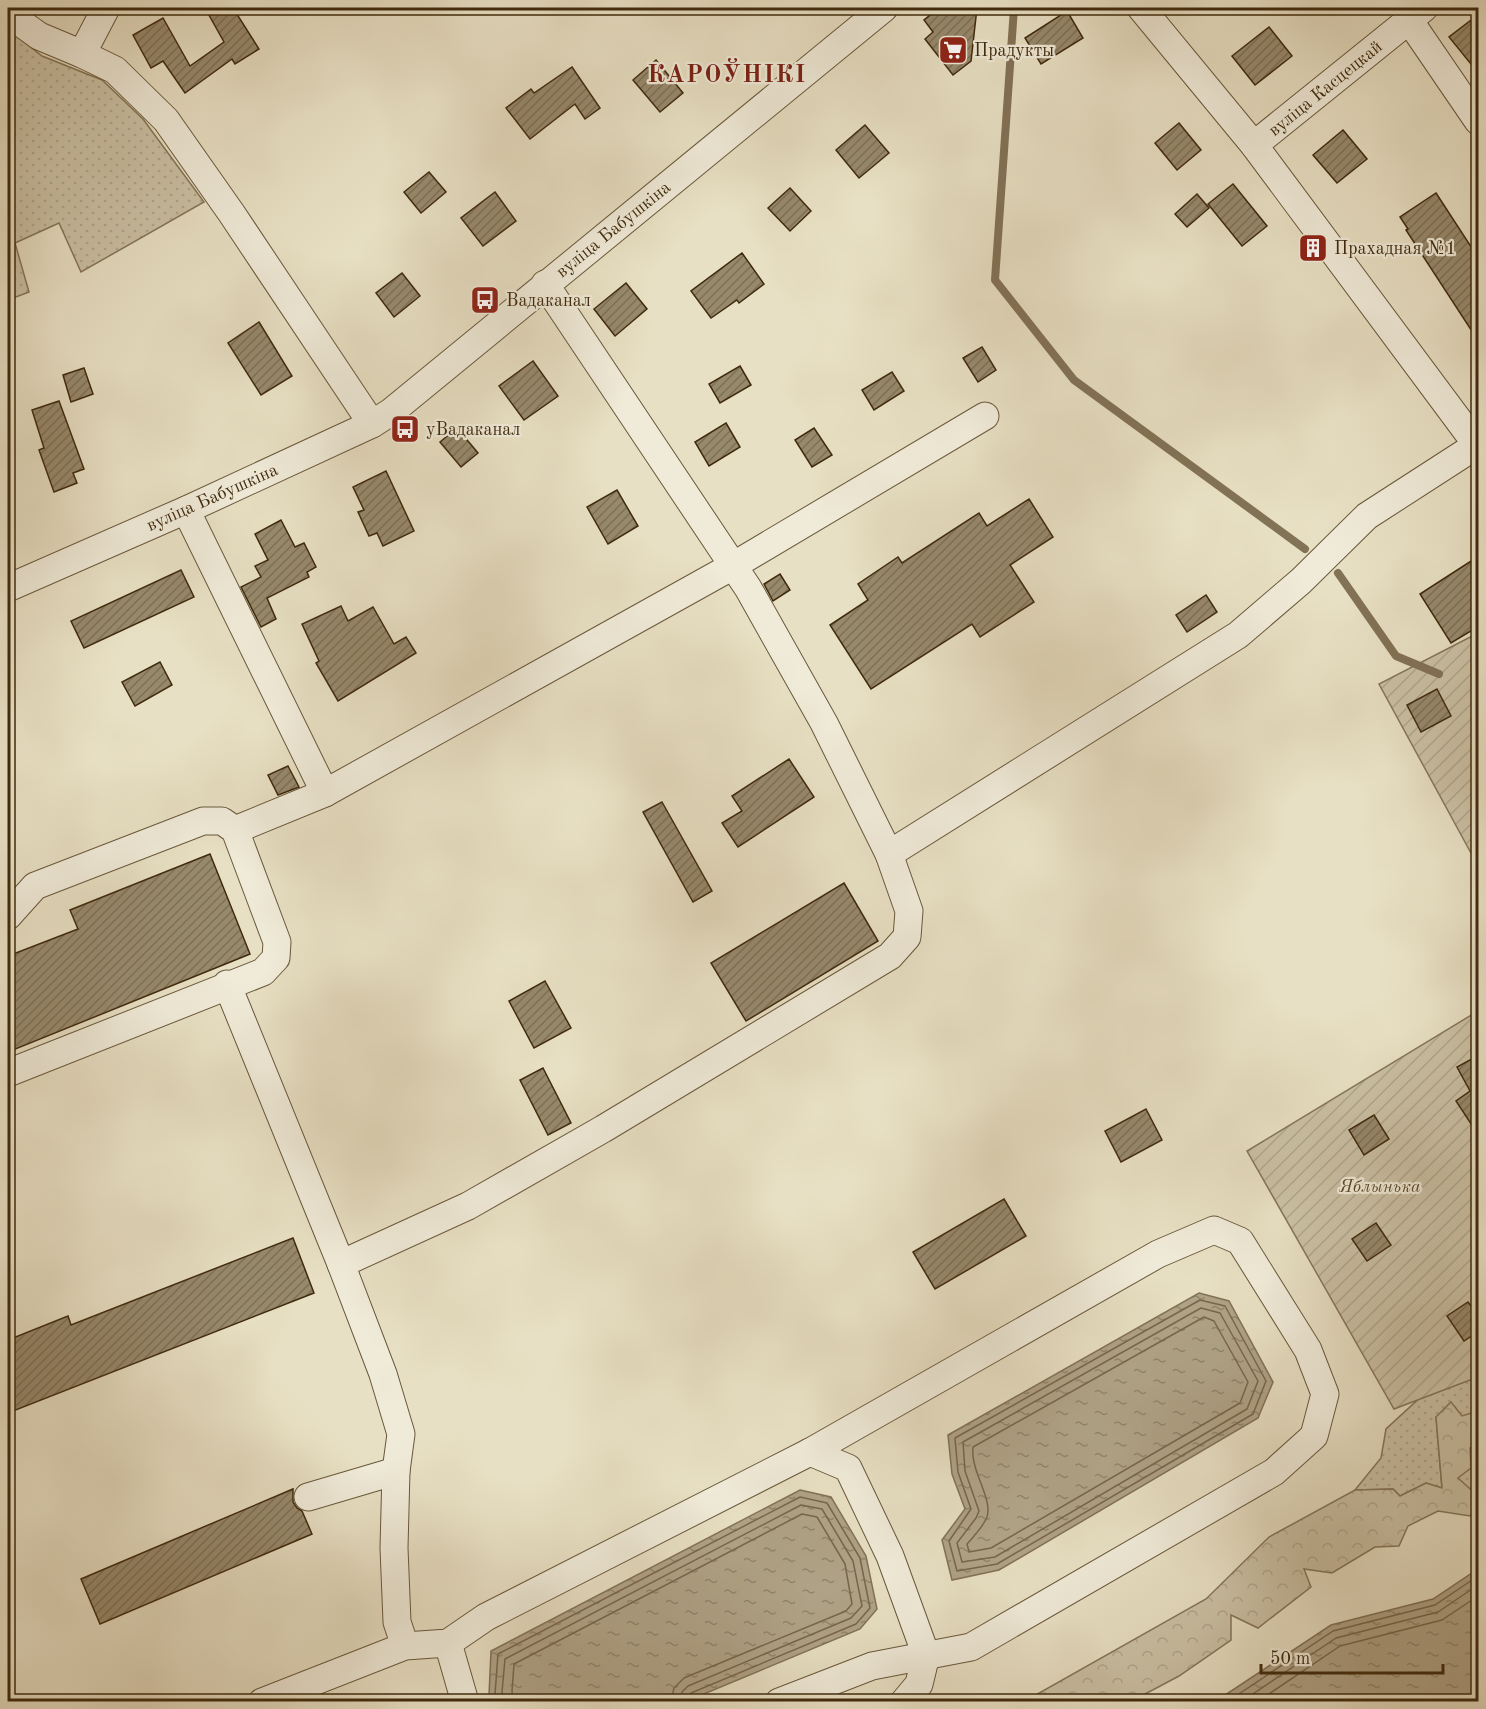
<svg xmlns="http://www.w3.org/2000/svg" width="1486" height="1709" font-family="'Old Standard TT',serif">
<style>
.grass{fill:url(#grass-dots);stroke:#857659;stroke-width:1.5}
.forest{fill:url(#forest-crowns);stroke:#857659;stroke-width:1.5}
.garden{fill:url(#garden-furrows);stroke:#857659;stroke-width:1.5}
.water{fill:url(#water-ripples);stroke:#827256;stroke-width:1.5}
.lines{fill:none;stroke-linecap:round;stroke-linejoin:round}
.shore{stroke:#77664a;stroke-width:1.5}
.stream{stroke:#827256;stroke-width:8}
.building{fill:url(#building-hatch);stroke:#3f2a0d;stroke-width:1.5}
.minor-casing{stroke:#69583b;stroke-width:29}
.minor{stroke:#f0ebd9;stroke-width:27}
.labels{text-anchor:middle;stroke-width:4.5;stroke-linejoin:round;paint-order:stroke}
.poi-label{font-size:18px;fill:#3f2a0d;stroke:#f0ebd9;text-anchor:start}
.street-label{font-size:18px;fill:#3f2a0d;stroke:#f0ebd9}
.park-label{font-size:18px;font-style:italic;fill:#5b482b;stroke:#f0ebd9}
.district-label{font-size:24px;font-weight:bold;letter-spacing:1.5px;fill:#7a1f14;stroke:#f0ebd9}
</style>
<defs>
<pattern id="grass-dots" width="8" height="8" patternUnits="userSpaceOnUse" patternTransform="scale(1.5)"><rect width="8" height="8" fill="#cbc1a5"/><path d="M2 2h.1M6 6h.1" fill="none" stroke="#afa68d" stroke-width="1.8" stroke-linecap="round"/></pattern>
<pattern id="forest-crowns" width="20" height="18" patternUnits="userSpaceOnUse" patternTransform="scale(1.5)"><rect width="20" height="18" fill="#cbc1a5"/><path d="M2 6a3 3 0 1 1 6 0M12 15a3 3 0 1 1 6 0" fill="none" stroke="#afa68d"/></pattern>
<pattern id="garden-furrows" width="10" height="10" patternUnits="userSpaceOnUse" patternTransform="scale(1.5)"><rect width="10" height="10" fill="#cbc1a5"/><path d="M-1 1l2-2M0 10L10 0M9 11l2-2" fill="none" stroke="#afa68d"/></pattern>
<pattern id="water-ripples" width="26" height="14" patternUnits="userSpaceOnUse" patternTransform="scale(1.5)"><rect width="26" height="14" fill="#afa286"/><path d="M2 4q2-2 4 0t4 0M15 11q2-2 4 0t4 0" fill="none" stroke="#90846c"/></pattern>
<pattern id="building-hatch" width="6" height="6" patternUnits="userSpaceOnUse" patternTransform="scale(1.5)"><rect width="6" height="6" fill="#97896c"/><path d="M-1 1l2-2M0 6l6-6M5 7l2-2" fill="none" stroke="#7d7057"/></pattern>
</defs>
<rect width="100%" height="100%" fill="#e8e0c4"/>
<filter id="stains"><feTurbulence type="fractalNoise" baseFrequency=".00333" numOctaves="4"/><feColorMatrix values="0 0 0 0 .2 0 0 0 0 .09 0 0 0 0 .02 0 0 0 .5 -.17"/></filter>
<radialGradient id="worn" r=".72"><stop offset=".6" stop-color="#630" stop-opacity="0"/><stop offset="1" stop-color="#630" stop-opacity=".3"/></radialGradient>
<g class="grass">
<path d="M8 29 42 56 102 80 143 119 204 202 81 272 59 223 15 243 29 292 8 300Z"/>
<path d="M1478 1365V1411L1462 1417H1436L1442 1488 1426 1483 1400 1496 1393 1489 1355 1490 1381 1458 1386 1429 1448 1372Z"/>
<path d="M1478 1444V1496L1457 1478 1471 1468 1470 1448Z"/>
</g>
<path class="forest" d="M1451 1402 1462 1416 1478 1411V1444L1470 1448 1471 1468 1458 1478 1478 1496V1506L1470 1516 1438 1511 1408 1526 1399 1546 1375 1547 1332 1573 1304 1569 1311 1587 1258 1628 1231 1615V1640L1179 1676 1132 1701H1025L1206 1599 1269 1537 1355 1490 1393 1489 1400 1496 1426 1483 1442 1488 1436 1417Z"/>
<g class="garden">
<path d="M1478 633V866L1379 684Z"/>
<path d="M1478 1011V1377L1394 1409 1247 1151Z"/>
</g>
<g class="water">
<path d="M1199 1293 1229 1301 1273 1382 1258 1418 999 1570 952 1580 942 1540 965 1509 952 1474 948 1435Z"/>
<path d="M800 1490 831 1497 866 1556 877 1609 860 1629 687 1701H491L489 1695 491 1651Z"/>
<path d="M1478 1569V1701H1216L1331 1625 1433 1599Z"/>
</g>
<g class="lines">
<g class="shore">
<path d="M1200 1300 1225 1306 1266 1381 1253 1414 997 1564 957 1571 949 1541 971 1509 958 1472 955 1438Z"/>
<path d="M1201 1308 1220 1313 1258 1381 1247 1409 995 1557 962 1562 957 1543 976 1518 979 1511 965 1471 963 1442Z"/>
<path d="M1204 1317 1214 1321 1248 1382 1240 1403 991 1548 969 1552 967 1544C974 1536 983 1527 987 1517 993 1498 970 1471 973 1447Z"/>
<path d="M496 1702 495 1694 498 1654 800 1497 827 1503 860 1558 870 1608 856 1624 691 1693 688 1697 687 1702"/>
<path d="M504 1702 502 1692 505 1659 801 1505 822 1509 853 1561 862 1606 851 1618 688 1686 682 1692 680 1702"/>
<path d="M513 1702 512 1691 514 1664 802 1514 817 1517 845 1564 852 1604 846 1611 684 1678 674 1688 671 1702"/>
<path d="M1227 1702 1333 1631 1435 1605 1478 1576"/>
<path d="M1241 1702 1336 1638 1438 1612 1478 1585"/>
<path d="M1257 1702 1340 1646 1442 1620 1478 1596"/>
</g>
<g class="stream">
<path d="M1014 8 995 280 1074 380 1305 549"/>
<path d="M1338 573 1396 656 1439 674"/>
</g>
</g>
<g class="building">
<path d="M205 8H233L259 49 235 64 232 59 185 93 163 61 151 68 133 35 163 18 190 66 224 42Z"/>
<path d="M939 8H977L971 61 953 75 925 39 933 32 924 20Z"/>
<path d="M1067 11 1083 38 1041 64 1025 38Z"/>
<path d="M1479 14V74L1449 37Z"/>
<path d="M1269 27 1292 56 1255 85 1232 56Z"/>
<path d="M656 60 683 93 660 112 633 80Z"/>
<path d="M572 67 600 108 585 119 575 104 530 139 506 108 531 89 534 93Z"/>
<path d="M1179 123 1201 150 1177 170 1155 143Z"/>
<path d="M865 125 889 153 859 178 836 150Z"/>
<path d="M1343 130 1367 159 1337 183 1313 155Z"/>
<path d="M429 172 446 192 421 213 404 192Z"/>
<path d="M1233 184 1267 226 1242 246 1208 204Z"/>
<path d="M790 188 811 211 790 231 768 208Z"/>
<path d="M495 192 516 221 483 246 461 218Z"/>
<path d="M1436 193 1479 259V342L1406 230 1408 229 1400 217Z"/>
<path d="M1197 194 1209 208 1187 227 1175 214Z"/>
<path d="M742 253 764 284 739 303 737 300 711 318 691 291Z"/>
<path d="M402 273 420 296 394 317 376 293Z"/>
<path d="M626 283 647 309 615 336 594 309Z"/>
<path d="M259 322 292 376 261 395 228 343Z"/>
<path d="M982 347 996 370 978 382 963 358Z"/>
<path d="M533 361 558 396 524 420 499 386Z"/>
<path d="M740 366 751 385 720 403 709 384Z"/>
<path d="M84 368 93 394 71 402 63 375Z"/>
<path d="M892 372 904 391 874 410 862 390Z"/>
<path d="M59 401 84 469 73 473 77 483 54 492 39 450 44 448 32 410Z"/>
<path d="M726 423 740 447 709 466 695 442Z"/>
<path d="M457 428 478 453 461 467 440 442Z"/>
<path d="M814 428 832 455 812 467 795 440Z"/>
<path d="M386 471 414 531 383 546 377 533 369 536 358 512 364 510 353 487Z"/>
<path d="M617 490 638 526 608 544 587 507Z"/>
<path d="M1029 499 1053 537 1010 565 1034 602 980 637 972 624 871 689 830 625 868 600 858 584 898 557 902 563 979 513 987 526Z"/>
<path d="M281 520 295 547 304 543 316 567 307 572 309 577 267 598 276 619 261 627 241 587 261 577 255 566 268 560 255 534Z"/>
<path d="M1479 556V626L1451 643 1420 594Z"/>
<path d="M181 570 194 597 84 648 71 621Z"/>
<path d="M780 574 790 590 773 601 764 584Z"/>
<path d="M1206 595 1217 612 1187 632 1176 615Z"/>
<path d="M341 606 348 621 373 607 394 644 406 637 416 653 338 701 316 663 319 661 302 624Z"/>
<path d="M160 662 172 685 135 706 122 682Z"/>
<path d="M1437 689 1451 716 1421 732 1407 705Z"/>
<path d="M789 759 814 797 738 847 722 823 742 811 732 796Z"/>
<path d="M288 766 299 787 278 795 268 775Z"/>
<path d="M662 802 712 891 693 902 643 812Z"/>
<path d="M210 854 250 954 8 1052V956L78 929 70 910Z"/>
<path d="M844 883 878 941 746 1021 711 963Z"/>
<path d="M545 981 571 1028 534 1048 509 1001Z"/>
<path d="M1479 1055V1136L1456 1101 1470 1091 1457 1067Z"/>
<path d="M543 1068 571 1123 548 1135 520 1080Z"/>
<path d="M1146 1109 1162 1140 1121 1162 1105 1131Z"/>
<path d="M1374 1115 1389 1139 1364 1155 1349 1130Z"/>
<path d="M1004 1199 1026 1236 935 1289 913 1252Z"/>
<path d="M1376 1223 1391 1245 1367 1261 1352 1239Z"/>
<path d="M293 1238 314 1293 8 1413V1340L68 1316 71 1325Z"/>
<path d="M1468 1302 1479 1317V1331L1464 1341 1447 1316Z"/>
<path d="M293 1489V1502L297 1508 302 1511 312 1534 100 1624 81 1579Z"/>
</g>
<g class="lines">
<g class="minor-casing">
<g id="minor">
<path d="M8 9 21 23 39 36 82 54 115 70 166 120 232 214 372 424"/>
<path d="M1409 20 1478 121"/>
<path d="M82 54 106 8"/>
<path d="M1254 145 1424 8"/>
<path d="M186 510 325 793 731 567 985 416"/>
<path d="M8 588 186 510 372 424 391 412 884 8"/>
<path d="M235 830 325 793"/>
<path d="M889 854 1238 635 1301 581 1367 516 1477 445 1254 145 1141 8"/>
<path d="M8 916 35 886 203 821H222L235 830 277 942 276 958 263 972 8 1073"/>
<path d="M227 984 341 1264 383 1374 401 1434 396 1471 394 1548 397 1622 405 1646"/>
<path d="M341 1264 468 1206 603 1129 890 956 907 937 909 911 889 854 824 723 748 588 545 284"/>
<path d="M810 1452 848 1468 890 1556 926 1655 919 1684 904 1702"/>
<path d="M308 1497 396 1471"/>
<path d="M448 1643 465 1702"/>
<path d="M262 1702 405 1646 448 1643 486 1617 810 1452 1158 1254 1214 1230 1240 1241 1308 1350 1325 1394 1314 1436 1274 1472 971 1647 872 1666 779 1702"/>
</g>
</g>
<use href="#minor" class="minor"/>
</g>
<defs>
<g id="supermarket-square" transform="scale(1.5)"><rect x="-9" y="-9" width="18" height="18" rx="4" fill="#8f2418" stroke="#f0ebd9"/><path d="M-6-5.5h2.5l.6 2H6L4.5 2H-2.5L-4.4-4H-6ZM-1.5 3.2a1.3 1.3 0 1 0 .1 0ZM3 3.2a1.3 1.3 0 1 0 .1 0Z" fill="#fff"/></g>
<g id="building-square" transform="scale(1.5)"><rect x="-9" y="-9" width="18" height="18" rx="4" fill="#8f2418" stroke="#f0ebd9"/><path d="M-4-6H4V6H1V3H-1V6H-4ZM-2.5-4.3h1.7v1.8h-1.7ZM.8-4.3h1.7v1.8H.8ZM-2.5-1h1.7V.8h-1.7ZM.8-1h1.7V.8H.8Z" fill="#fff"/></g>
<g id="bus-square" transform="scale(1.5)"><rect x="-9" y="-9" width="18" height="18" rx="4" fill="#8f2418" stroke="#f0ebd9"/><path d="M-5-6H5V4H4V6H2V4H-2V6H-4V4H-5ZM-3.5-4V0h7V-4ZM-3.5 1.2v1.5H-2V1.2ZM2 1.2v1.5H3.5V1.2Z" fill="#fff"/></g>
</defs>
<g fill-rule="evenodd">
<use href="#supermarket-square" x="953" y="50"/>
<use href="#building-square" x="1313" y="248"/>
<use href="#bus-square" x="485" y="300"/>
<use href="#bus-square" x="405" y="429"/>
</g>
<g class="labels">
<g class="poi-label">
<text x="974" y="56">Прадукты</text>
<text x="1334" y="254">Прахадная №1</text>
<text x="506" y="306">Вадаканал</text>
<text x="426" y="435">уВадаканал</text>
</g>
<g class="street-label">
<text transform="translate(1325 88) rotate(-39)" y="6">вуліца Касцецкай</text>
<text transform="translate(613 229) rotate(-39)" y="6">вуліца Бабушкіна</text>
<text transform="translate(212 497) rotate(-24)" y="6">вуліца Бабушкіна</text>
</g>
<g class="park-label">
<text x="1380" y="1192">Яблынька</text>
</g>
<g class="district-label">
<text x="727" y="82">КАРОЎНІКІ</text>
</g>
</g>
<rect width="1486" height="1709" fill="none" stroke="#e8e0c4" stroke-width="30"/>
<rect x="9" y="9" width="1468" height="1691" fill="none" stroke="#3f2a0d" stroke-width="3"/>
<rect x="15" y="15" width="1456" height="1679" fill="none" stroke="#3f2a0d" stroke-width="1.5"/>
<path d="M1261 1664v9h182v-9" fill="none" stroke="#3f2a0d" stroke-width="3"/>
<text x="1270" y="1664" font-size="18" fill="#3f2a0d" stroke="#f0ebd9" stroke-width="4.5" paint-order="stroke">50 m</text>
<rect width="100%" height="100%" filter="url(#stains)"/>
<rect width="100%" height="100%" fill="url(#worn)"/>
</svg>
